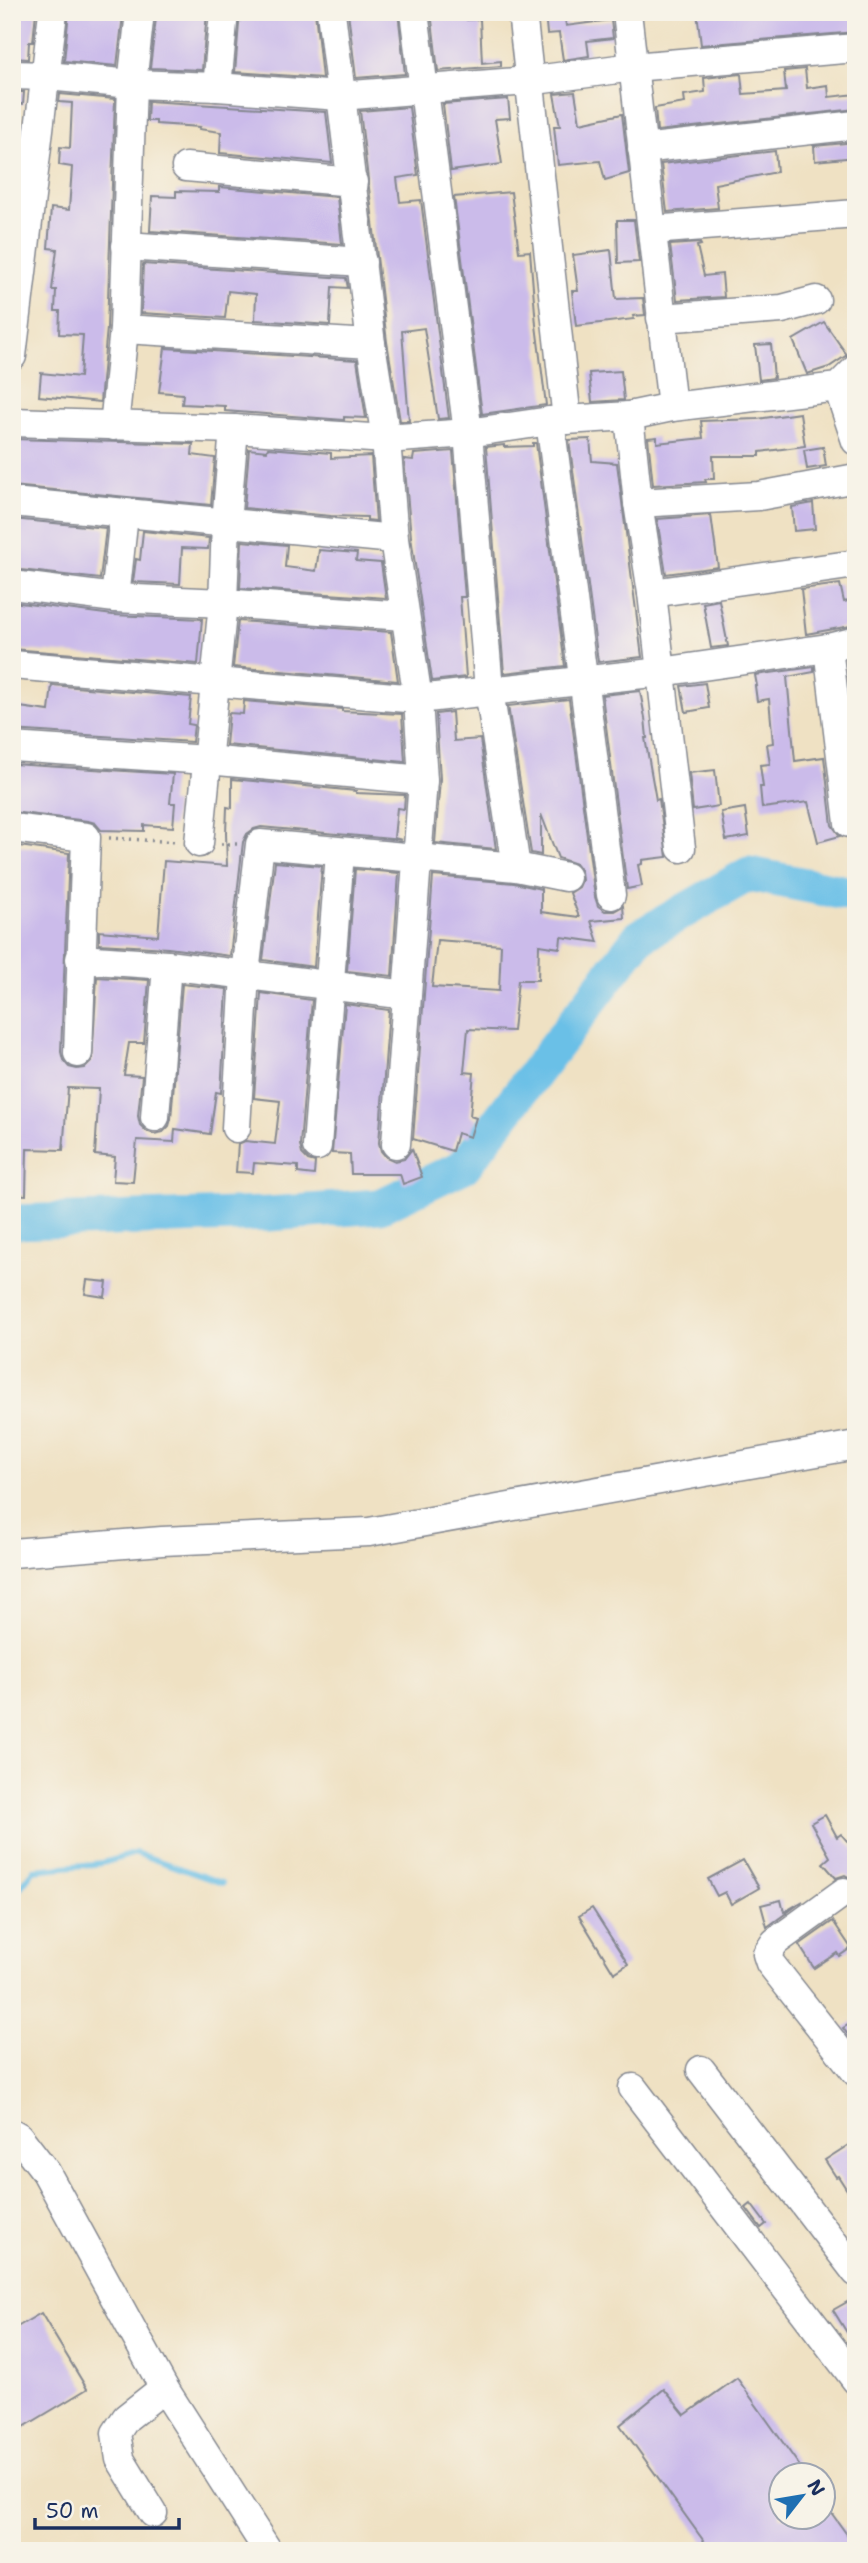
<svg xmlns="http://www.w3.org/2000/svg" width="868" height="2563" font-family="'Shantell Sans',sans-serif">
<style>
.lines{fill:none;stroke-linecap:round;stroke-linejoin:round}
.stream{stroke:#6ac0e7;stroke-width:6}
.river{stroke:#6ac0e7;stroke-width:35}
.building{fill:#cbbbea;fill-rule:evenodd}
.minor-casing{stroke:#858890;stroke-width:31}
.path{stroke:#858890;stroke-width:3.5;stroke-dasharray:2 5;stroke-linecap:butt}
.minor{stroke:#fff;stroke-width:28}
</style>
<rect width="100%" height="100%" fill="#f7f3e8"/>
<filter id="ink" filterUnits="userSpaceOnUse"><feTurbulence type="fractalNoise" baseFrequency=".0143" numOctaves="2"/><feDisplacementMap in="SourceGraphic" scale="14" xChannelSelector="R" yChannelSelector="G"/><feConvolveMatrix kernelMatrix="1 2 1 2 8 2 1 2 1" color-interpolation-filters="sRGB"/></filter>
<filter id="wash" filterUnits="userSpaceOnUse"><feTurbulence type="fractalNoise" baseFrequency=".00686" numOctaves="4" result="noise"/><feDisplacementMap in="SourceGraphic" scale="28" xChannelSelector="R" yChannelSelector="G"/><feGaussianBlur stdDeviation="1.57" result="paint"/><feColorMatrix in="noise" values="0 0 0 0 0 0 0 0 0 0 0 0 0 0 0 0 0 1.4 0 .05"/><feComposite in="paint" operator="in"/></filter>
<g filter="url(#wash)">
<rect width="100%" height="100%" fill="#efe1c3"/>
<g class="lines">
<path class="stream" d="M12 1898 34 1870 103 1863 136 1853 222 1883"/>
<path class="river" d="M12 1222 269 1214 380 1206 464 1166 639 937 749 874 856 895"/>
</g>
<g id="blocks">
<g class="building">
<path d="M12 12H36L33 42H29L28 59 12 58Z"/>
<path d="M69 12 123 15 117 66 64 61Z"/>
<path d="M160 12 183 15 207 12 202 70 150 68 156 18H159Z"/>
<path d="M240 12H315L322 78 235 72Z"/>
<path d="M348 12H398L405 74 356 78Z"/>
<path d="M431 12H453V15H467V20L480 19 482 63 501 61V66L438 71Z"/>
<path d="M545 12H564L566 26 611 20 613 38 587 41 589 56 563 60 559 33 547 34Z"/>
<path d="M697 12H856V32L701 45Z"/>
<path d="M805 69 807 88 828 85 829 97 856 94V109L657 131 655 108 685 103 684 95 705 92 704 78 741 74 743 94 786 91 784 71Z"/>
<path d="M12 92H24L23 104H12Z"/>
<path d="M575 92 580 123 622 114 629 173 605 180 600 161 558 165 554 126H560L554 94Z"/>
<path d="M60 94 115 99 107 328 100 402 39 396 41 373 80 377 83 335 59 334 60 311H55L56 290H52L57 249 48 248 51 208 69 210 72 167 59 165 60 147 70 148 72 103 59 102Z"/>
<path d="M508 99 510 118 495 119 502 164 451 171 443 104Z"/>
<path d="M148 101 326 112 332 163 220 153 221 132 199 129 200 127 156 124V121H147Z"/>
<path d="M409 107 418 175 397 178 400 202 421 200 449 418 438 419 424 328 402 331 409 421H400L387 342 360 111Z"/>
<path d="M856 142V157L815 161 814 146Z"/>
<path d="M775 151 777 172 715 184 718 208 667 212 661 164Z"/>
<path d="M219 187 337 197 342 244 150 231 152 196 176 197V191L219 192Z"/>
<path d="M511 192 519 252 530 251 536 325 546 405 482 414 454 197Z"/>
<path d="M617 220H634L639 262 618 263Z"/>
<path d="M700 243 701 245 697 246 704 276 722 274 724 297 677 300 670 245Z"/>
<path d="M611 250 616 299 643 298 645 315 633 316 634 319 576 326 572 291H578L573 255Z"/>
<path d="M143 264 346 278 348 288 332 287 330 325 255 320 256 294 228 291 225 318 141 313Z"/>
<path d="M824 322 847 355 829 367 807 374 793 340Z"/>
<path d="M771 344 774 378 759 380 755 345Z"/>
<path d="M165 348 357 360 366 418 344 417V420L225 411V406L182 404 183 394 159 392Z"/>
<path d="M621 371 624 400 592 402 589 373Z"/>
<path d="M800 413 805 446 760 452V456H713L714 479H705L706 482 653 485 648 438 657 437V443L703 438 701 421 757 419Z"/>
<path d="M12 439 193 444 192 455 215 458 211 505 12 486Z"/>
<path d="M590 439 592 461 617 463 642 657 598 662 569 440Z"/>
<path d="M533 443H536L565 666 504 673 486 447 504 445V447L533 446Z"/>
<path d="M823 447 826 466 807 469 804 450Z"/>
<path d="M268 448 331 453V458L371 456 376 521 367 520V517L331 516 244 508 249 449 267 451Z"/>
<path d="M453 451 465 597H460L466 677 432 681 411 537 404 459 413 460 414 454Z"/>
<path d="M813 503 815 529 794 531 792 507Z"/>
<path d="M711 515 718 567 666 574 657 519Z"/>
<path d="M12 519 106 528 100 579 12 569Z"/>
<path d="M143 531 209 538 208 549 182 548 180 584 133 582 136 559 140 560Z"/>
<path d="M242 541 287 545 285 567 316 571 319 550 357 553 356 561 381 563 386 598 240 588Z"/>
<path d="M840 584 844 602 856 599V625L806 634 801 589Z"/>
<path d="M719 600 728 646 711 648 703 603Z"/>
<path d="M12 602 113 615 202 619 198 664 12 649Z"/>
<path d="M238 621 391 632 398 681 233 667Z"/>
<path d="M814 667V672L787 677 795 761 824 757 832 825 840 836 818 842 808 802 762 808 760 787H763L760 765 770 764 767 744 773 743 769 699 757 701 755 686H757L755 675Z"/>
<path d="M705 683 709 708 686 712 681 686Z"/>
<path d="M52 685 191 697 188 724 194 725 192 742 12 730V706L49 711Z"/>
<path d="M640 691 645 718 647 738H645L656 800 659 799 667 857 642 860V864L638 865 642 886 627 889 602 695Z"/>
<path d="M569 699 595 897 598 906 605 911H614L623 906 624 918 591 921 598 942 561 937 560 948 539 945 538 980H518L513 1031 468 1029 464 1072 474 1073 470 1116 476 1118 470 1137 457 1133 452 1151 413 1139 433 876 514 883 541 889V912L579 917 570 893 579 887 582 880 581 871 576 864 558 858 541 814V855L531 853 508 706ZM437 940 501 945 499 991 432 987Z"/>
<path d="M244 701 342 709V711L402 714 405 762 226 745 229 713 243 714Z"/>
<path d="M452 712 454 741 480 739 496 849 435 843 440 779 436 714Z"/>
<path d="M12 764 173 774 170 803H175L173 827 144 825V831L101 830 95 823 88 821 12 812Z"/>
<path d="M715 770 719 806 693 810 689 773Z"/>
<path d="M232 779 356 791V793L405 795 404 809 397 808 394 838 402 840 261 827 254 829 247 834 243 842 230 956 168 948 99 944V931L158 936 164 861 227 866 226 833 227 807 232 808Z"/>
<path d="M745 808 749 836 726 840 721 812Z"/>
<path d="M12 845 69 853 61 1052 63 1060 69 1067 77 1069 85 1068 92 1061 97 977 149 980 144 1043H129L124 1075 142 1076 138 1116 140 1125 146 1131 154 1134 163 1132 169 1126 171 1119 182 984 227 989 221 1093 216 1092 210 1134 175 1129 174 1142 137 1140 133 1182 113 1181 115 1157 95 1155 99 1089 68 1088 63 1150 27 1149 26 1195 12 1194V962L15 921H12Z"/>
<path d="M275 862 322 866 314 967 263 960Z"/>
<path d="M355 869 399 873 392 976 347 971Z"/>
<path d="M261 993 312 1000 300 1145 302 1154 308 1160 315 1162 314 1175 298 1173V1166L254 1163 253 1173 236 1172 238 1144 245 1141 275 1144 280 1101 254 1098Z"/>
<path d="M345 1004 389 1010 379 1143 381 1151 386 1157 395 1161 404 1159 412 1149 422 1177 403 1184 400 1174H351L350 1154 332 1153Z"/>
<path d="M87 1280 107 1282 105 1297 85 1294Z"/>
<path d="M825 1815 837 1837 841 1834 856 1851V1881L845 1875 836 1878 823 1863 830 1857 811 1823Z"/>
<path d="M743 1860 759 1888 731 1904 725 1892 717 1896 708 1879Z"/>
<path d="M781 1900 784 1912 803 1901 767 1927 761 1905Z"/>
<path d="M592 1908 628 1964 614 1973 579 1916Z"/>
<path d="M833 1921 851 1948 839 1956 837 1953 814 1968 799 1945Z"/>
<path d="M856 2020V2045L843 2028Z"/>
<path d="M856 2140V2204L838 2176 836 2177 825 2160Z"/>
<path d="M751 2204 766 2224 761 2228 746 2208Z"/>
<path d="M856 2297V2347L833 2310Z"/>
<path d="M41 2313 87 2389 12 2434V2330Z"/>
<path d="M737 2378 806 2475H780V2517H822V2500L856 2547V2551H711L620 2425 664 2389 685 2415Z"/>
</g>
</g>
</g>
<g filter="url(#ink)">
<use href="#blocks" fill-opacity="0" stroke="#858890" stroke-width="2"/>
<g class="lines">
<g class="minor-casing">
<g id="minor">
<path d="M331 12 371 344 386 439 394 539 418 699 423 780 396 1144"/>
<path d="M414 12 468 433 489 690 516 867"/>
<path d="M522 12 567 420"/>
<path d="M627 12 672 407"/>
<path d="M12 75 47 76 132 84 217 87 340 96 528 81 633 67 856 48"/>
<path d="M217 87 224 12"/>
<path d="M642 149 856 125"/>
<path d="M186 167 353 182"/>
<path d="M652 230 856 214"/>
<path d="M126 246 362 262"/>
<path d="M661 318 782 309 816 300"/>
<path d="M124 329 371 344"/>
<path d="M12 356 53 12"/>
<path d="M838 387 856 441"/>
<path d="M629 416 638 503 652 593 681 848"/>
<path d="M550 421 611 895"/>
<path d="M12 422 234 429 386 439 468 433 550 421 629 416 672 407 838 387 856 369"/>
<path d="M114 426 124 329 132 84 140 12"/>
<path d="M12 502 394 539"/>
<path d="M638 503 759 496 856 478"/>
<path d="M12 585 115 598 223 603 404 616"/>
<path d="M652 593 856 564"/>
<path d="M115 598 124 515"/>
<path d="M828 648 849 823"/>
<path d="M12 665 418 699 661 672 828 648 856 641"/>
<path d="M12 747 207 760 423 780"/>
<path d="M12 828 86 837 78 1053"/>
<path d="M199 843 223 603 226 523 234 429"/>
<path d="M80 959 167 965 407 995"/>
<path d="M155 1117 167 965"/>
<path d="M236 1128 245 974 260 844 516 867 566 877"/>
<path d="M317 1146 340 853"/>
<path d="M12 1553 162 1541 369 1532 856 1445"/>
<path d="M844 1892 775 1942 767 1954 770 1963 856 2072"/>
<path d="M701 2070 856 2272"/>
<path d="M633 2088 856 2380"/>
<path d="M12 2133 19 2137 46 2172 164 2388 268 2551"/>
<path d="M153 2513 120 2459 116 2433 126 2418 164 2388"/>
</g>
</g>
<g class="path">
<path d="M109 838 178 842"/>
<path d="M221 844H238"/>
</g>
<use href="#minor" class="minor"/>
</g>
</g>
<rect width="868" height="2563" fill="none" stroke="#f7f3e8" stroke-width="42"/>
<g transform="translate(802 2496) rotate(59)"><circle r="33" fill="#f7f3e8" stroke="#9fa5b1" stroke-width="2"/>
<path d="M0-5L12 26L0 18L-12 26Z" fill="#1f6fb2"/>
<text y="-10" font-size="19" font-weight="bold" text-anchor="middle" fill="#1b2f5e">N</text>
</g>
<path d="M35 2518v10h144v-10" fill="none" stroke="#1b2f5e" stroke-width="3.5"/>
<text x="46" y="2518" font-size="21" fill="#1b2f5e" stroke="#f7f3e8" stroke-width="5" paint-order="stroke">50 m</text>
</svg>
